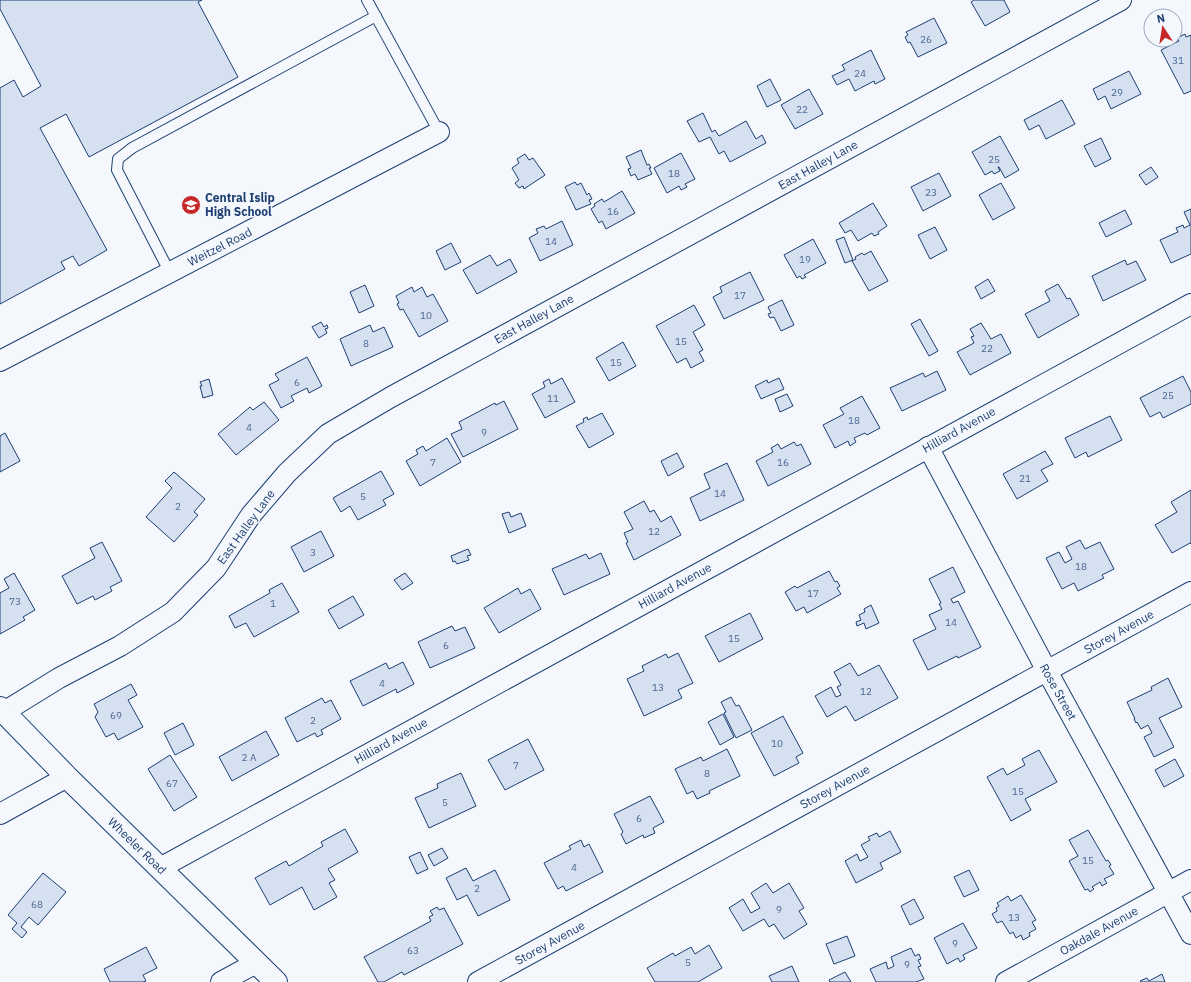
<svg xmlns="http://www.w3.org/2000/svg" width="1191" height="982" font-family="'IBM Plex Sans',sans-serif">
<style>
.building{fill:#d5e0f0;stroke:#1d3f73}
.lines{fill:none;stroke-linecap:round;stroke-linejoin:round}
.lane-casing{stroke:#1d3f73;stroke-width:12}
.street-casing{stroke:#1d3f73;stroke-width:22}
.secondary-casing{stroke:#1d3f73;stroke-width:24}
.lane{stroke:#f4f7fb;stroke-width:10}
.street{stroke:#f4f7fb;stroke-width:20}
.secondary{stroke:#f4f7fb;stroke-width:22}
.labels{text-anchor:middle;stroke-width:3;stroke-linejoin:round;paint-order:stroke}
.number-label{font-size:10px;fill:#4b6792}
.street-label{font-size:12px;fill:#1d3f73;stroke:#f4f7fb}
.poi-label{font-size:12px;font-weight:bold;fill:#1d3f73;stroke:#f4f7fb;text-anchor:start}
</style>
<rect width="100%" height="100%" fill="#f4f7fb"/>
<g class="building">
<path d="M0 0H202L198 2 238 77 89 157 66 114 40 128 107 250 79 266 73 256 61 262 65 269 0 304V88L14 80 23 97 41 86 0 9Z"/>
<path d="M974 0H1004L1010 12 985 26 971 2Z"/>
<path d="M934 18 947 43 918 57 910 42 908 43 905 37 908 35 906 32Z"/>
<path d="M1185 34 1186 37 1191 35V91L1184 94 1161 50 1179 41 1177 38Z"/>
<path d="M871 50 885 79 875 84 874 81 855 91 849 79 837 85 832 76 845 70 842 65Z"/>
<path d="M1129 71 1141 94 1111 109 1105 96 1098 100 1093 89Z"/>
<path d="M770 79 781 100 767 107 757 86Z"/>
<path d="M809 89 823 114 795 129 781 105Z"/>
<path d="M1062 100 1075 124 1046 139 1039 125 1029 130 1024 120Z"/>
<path d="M703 113 712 132 715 130 719 136 746 121 756 139 762 135 766 143 730 162 724 151 719 154 710 137 699 142 687 121Z"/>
<path d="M1000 136 1019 170 1005 178 999 167H998L1000 171 994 174 992 171 985 175 972 152Z"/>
<path d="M1101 138 1111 159 1095 167 1084 146Z"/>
<path d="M641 150 647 165 649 164 651 168H649L652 174 638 180 635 174 631 176 628 169 631 168 626 157Z"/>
<path d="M681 153 695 179 685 184 687 187 681 190 679 186 667 193 654 168Z"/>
<path d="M525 154 529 160 533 158 545 175 524 189 523 186 519 188 515 183 519 180 512 168 519 163 517 159Z"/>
<path d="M1151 167 1158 177 1146 185 1139 175Z"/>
<path d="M939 173 951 196 923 211 911 187Z"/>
<path d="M575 182 577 185 581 183 587 195 589 193 592 199 589 200 591 204 576 210 565 187Z"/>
<path d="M1001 183 1015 208 993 220 979 195Z"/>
<path d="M622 191 635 213 606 229 602 221 599 223 591 209 595 206 594 204 602 199 604 202Z"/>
<path d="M873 203 887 226 878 232 879 234 874 236 872 233 858 241 851 230 845 233 839 223Z"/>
<path d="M1191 209V254L1171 263 1160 240 1178 232 1176 228 1183 225 1184 228 1190 225 1184 212Z"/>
<path d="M1125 210 1132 224 1106 237 1099 223Z"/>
<path d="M562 221 573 245 540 261 529 238 538 233 536 229 544 226 546 229Z"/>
<path d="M935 227 947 250 930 259 918 235Z"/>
<path d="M844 237 853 260 845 263 836 240Z"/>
<path d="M813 239 826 263 804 275 806 277 802 279 800 276 797 278 784 255Z"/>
<path d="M451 243 461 262 445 270 436 251Z"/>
<path d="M871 251 888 281 869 291 852 261 856 259 855 257 862 253 864 255Z"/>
<path d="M490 255 497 266 510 259 517 272 477 294 463 270Z"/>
<path d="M1125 260 1127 265 1136 261 1146 280 1103 301 1092 276Z"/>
<path d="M750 272 764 300 724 319 713 297 722 292 720 287Z"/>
<path d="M988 279 995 291 981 299 975 287Z"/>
<path d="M1058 284 1067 299 1070 298 1079 315 1038 338 1025 314 1050 301 1045 291Z"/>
<path d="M365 285 374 306 359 313 350 292Z"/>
<path d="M412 287 414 292 422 287 427 297 433 294 448 321 419 337 403 309 400 310 397 304 399 303 396 296Z"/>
<path d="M782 300 794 325 781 331 774 317 770 318 768 314 771 313 768 307Z"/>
<path d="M694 305 705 325 693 332 703 350 699 352 704 361 691 368 686 358 677 363 656 326Z"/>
<path d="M920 319 938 351 929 356 911 324Z"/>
<path d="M321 322 324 327 327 325 328 328 325 329 327 333 319 338 312 327Z"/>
<path d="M981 323 991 339 1001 334 1011 353 970 375 957 352 974 343 971 337 974 336 970 329Z"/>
<path d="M370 325 373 332 384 327 393 347 351 366 340 339Z"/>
<path d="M623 342 636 366 609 381 596 358Z"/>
<path d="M307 357 322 386 309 393 307 388 291 396 294 401 281 408 269 385 279 380 275 374Z"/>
<path d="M937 371 946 390 902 411 890 388 923 373 925 377Z"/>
<path d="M1183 376 1191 392V404L1163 418 1160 412 1150 417 1140 398Z"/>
<path d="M562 378 575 402 545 418 532 394 545 387 543 382 549 379 551 384Z"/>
<path d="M779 378 784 389 761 399 755 386 767 380 768 383Z"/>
<path d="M209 379 213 395 203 398 200 386H202L200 382Z"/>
<path d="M787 394 793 406 780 412 775 399Z"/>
<path d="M862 396 880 428 867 435 865 433 854 438 856 442 850 446 848 441 835 448 823 425 844 414 840 408Z"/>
<path d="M504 401 518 429 463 457 451 434 462 429 459 422 495 403 496 405Z"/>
<path d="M264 402 279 420 236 455 218 434 250 407 253 410Z"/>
<path d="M602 413 614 434 589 448 576 426 584 422 583 419 587 417 588 420Z"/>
<path d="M1110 416 1122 440 1088 457 1086 452 1075 458 1065 438Z"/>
<path d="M5 433 20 461 0 472V436Z"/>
<path d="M447 438 461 462 420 486 406 461 418 454 416 450 423 446 426 451Z"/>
<path d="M794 442 797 446 801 444 811 464 768 486 756 461 773 452 771 448 778 444 781 449Z"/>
<path d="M1045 451 1053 464 1041 470 1048 481 1017 499 1003 474Z"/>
<path d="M677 453 684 467 668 476 661 461Z"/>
<path d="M727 463 744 500 700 521 690 498 710 488 704 474Z"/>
<path d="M381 471 394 494 383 500 386 505 358 520 350 506 341 512 333 498Z"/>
<path d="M174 472 205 499 194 512 198 515 174 542 146 517 172 488 165 481Z"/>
<path d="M1191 490V544L1190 543 1172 553 1155 525 1177 512 1171 502Z"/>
<path d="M644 501 650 512 654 510 661 522 671 516 681 535 634 560 626 543 628 542 624 533 633 529 624 512Z"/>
<path d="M509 512 511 517 521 513 526 526 509 533 502 514Z"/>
<path d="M321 531 334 556 304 572 291 547Z"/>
<path d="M1080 540 1085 549 1100 542 1114 569 1102 575 1104 578 1078 591 1074 583 1062 589 1046 558 1059 552 1065 563 1072 559 1066 547Z"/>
<path d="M102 542 122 581 110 587 112 591 95 600 93 596 77 604 62 576 95 558 90 548Z"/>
<path d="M468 549 471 555 467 556 469 560 457 564 455 561 453 562 451 556Z"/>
<path d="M601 553 610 574 564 595 552 569 586 554 589 559Z"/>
<path d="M953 567 965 592 951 599 953 603 958 601 981 647 958 658 957 656 928 670 913 640 936 629 929 615 942 609 939 604 941 603 929 579Z"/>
<path d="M829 571 835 582 837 581 840 586 837 588 841 594 807 613 804 607 796 611 785 592 795 586 797 588Z"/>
<path d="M14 573 35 610 23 617 25 620 0 634V593L9 588 4 579Z"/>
<path d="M405 573 413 583 402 590 394 580Z"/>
<path d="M282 583 299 612 254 637 246 623 235 628 229 616 270 593 269 590Z"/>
<path d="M518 588 521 594 530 589 541 609 499 633 484 608Z"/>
<path d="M353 596 364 615 339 629 328 610Z"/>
<path d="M871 605 879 623 866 629 864 623 857 626 856 622 861 620 859 615 865 612 864 609Z"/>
<path d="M750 613 763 639 719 662 705 636Z"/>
<path d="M452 626 455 631 465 627 475 648 430 668 418 642Z"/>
<path d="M678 653 693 683 678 690 682 698 644 716 627 679 644 671 642 666 666 654 668 658Z"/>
<path d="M403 662 414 684 397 693 396 689 363 706 350 681 386 663 389 669Z"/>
<path d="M850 663 858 676 879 665 898 698 855 721 846 706 827 717 815 696 831 687 836 697 841 695 837 687 841 685 834 672Z"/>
<path d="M1168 678 1182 707 1159 718 1174 747 1154 757 1144 737 1152 733 1148 725 1141 729 1137 722 1136 723 1134 719H1135L1127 702 1152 690 1151 687Z"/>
<path d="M131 684 137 695 128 700 143 727 118 740 114 733 106 737 95 717 98 712 94 704Z"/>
<path d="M731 697 736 706 739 705 752 730 736 738 724 713 726 712 721 702Z"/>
<path d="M322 698 325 703 331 700 341 719 321 730 323 734 317 737 315 733 297 742 285 718Z"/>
<path d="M723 714 734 737 720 745 708 722Z"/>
<path d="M783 716 803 753 796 757 799 763 774 776 751 733Z"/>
<path d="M183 723 194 745 175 755 164 733Z"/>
<path d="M266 731 279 755 232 781 219 757Z"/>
<path d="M528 739 544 770 505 790 488 760Z"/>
<path d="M727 749 740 776 709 791 710 793 697 799 693 791 687 794 675 769 701 757 703 761Z"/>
<path d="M1039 750 1057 782 1025 799 1031 810 1011 821 987 777 1003 768 1007 775 1025 765 1022 759Z"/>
<path d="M170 755 197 797 174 811 148 769Z"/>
<path d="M1175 759 1184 776 1164 787 1155 770Z"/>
<path d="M461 773 476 806 429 828 415 798 438 788 437 784Z"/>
<path d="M650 796 664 822 653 828 655 833 644 838 643 835 626 844 621 834 623 832 614 814Z"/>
<path d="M345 829 358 852 328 869 335 880 329 883 337 897 314 910 302 887 270 905 255 878 286 861 289 866 323 846 321 842Z"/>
<path d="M1088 830 1106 861 1108 860 1111 865 1109 866 1114 874 1104 879 1107 883 1102 886 1100 882 1092 887 1094 889 1090 892 1088 889 1085 890 1069 861 1078 856 1069 840Z"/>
<path d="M890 831 901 852 880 863 883 869 856 883 845 861 857 854 860 861 868 857 861 845 870 840 868 837 877 833 879 837Z"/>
<path d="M581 840 584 847 589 844 603 872 566 891 563 886 558 889 544 863 571 849 569 846Z"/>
<path d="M442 848 448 858 434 866 428 855Z"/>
<path d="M420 852 428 869 417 874 409 857Z"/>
<path d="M466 868 473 881 495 870 510 900 478 916 467 895 457 900 446 878Z"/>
<path d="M969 870 979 890 964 897 954 877Z"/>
<path d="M43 873 66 892 38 925 29 917 21 927 27 932 22 938 12 929 17 923 8 915Z"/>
<path d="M766 883 773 893 789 883 804 908 799 911 807 924 784 939 774 924 769 927 764 919 743 931 729 908 743 899 751 913 760 908 751 893Z"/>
<path d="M1021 895 1036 920 1032 922 1036 929 1029 933 1030 936 1023 940 1021 935 1016 938 1013 932 1010 934 1002 921 997 923 992 914 997 911 996 908 999 906 997 903 1008 896 1011 901Z"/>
<path d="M914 899 924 918 910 925 901 906Z"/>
<path d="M437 907 439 910 444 908 463 944 404 975 402 972 384 982H378L364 957 431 921 429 917 433 915 430 911Z"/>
<path d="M963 923 977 948 963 955 965 959 960 962 958 958 947 964 934 938Z"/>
<path d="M847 936 855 956 834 964 826 944Z"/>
<path d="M709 945 722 968 698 982H655L647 968 673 953 675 956 691 947 695 954Z"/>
<path d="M146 947 157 968 143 975 146 981 143 982H110L104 969Z"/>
<path d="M911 948 915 956 919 954 921 959 918 960 921 966 918 967 924 979 916 982H876L870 969 886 962 888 969 894 966 891 957Z"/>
<path d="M792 966 799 982H772L769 976Z"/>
<path d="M845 972 851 982H830L829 980Z"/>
<path d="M1162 974 1165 982H1141L1140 981 1147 978 1149 981Z"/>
</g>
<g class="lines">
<g class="lane-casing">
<g id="lane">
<path d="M367 0 439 132"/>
<path d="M170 273 117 170 118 159 132 148 376 16"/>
</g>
</g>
<g class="street-casing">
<g id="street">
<path d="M0 361 439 132"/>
<path d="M928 447 1047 671 1191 934"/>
<path d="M4 712 59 678 120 646 173 612 216 568 251 515 287 473 328 434 391 397 1121 0"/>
<path d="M0 814 67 777"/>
<path d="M160 868 1191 304"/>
<path d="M221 982 256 963"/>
<path d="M478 982 1191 592"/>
<path d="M1006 982 1191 880"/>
</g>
</g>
<g class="secondary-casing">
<path id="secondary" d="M0 708 67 777 276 982"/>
</g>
<use href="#lane" class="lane"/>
<use href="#street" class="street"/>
<use href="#secondary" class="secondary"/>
</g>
<defs>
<g id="school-disc" transform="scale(1)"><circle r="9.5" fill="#c62828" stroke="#f4f7fb"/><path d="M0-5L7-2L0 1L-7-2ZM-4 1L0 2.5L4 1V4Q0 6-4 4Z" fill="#fff"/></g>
</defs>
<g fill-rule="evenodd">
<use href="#school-disc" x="191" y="205"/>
</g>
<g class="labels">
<g class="number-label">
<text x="926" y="43">26</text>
<text x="1178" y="64">31</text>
<text x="860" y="77">24</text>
<text x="1117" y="96">29</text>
<text x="802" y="113">22</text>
<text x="994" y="163">25</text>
<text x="674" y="177">18</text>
<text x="931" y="196">23</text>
<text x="613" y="215">16</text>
<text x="551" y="245">14</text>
<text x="805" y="263">19</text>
<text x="740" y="299">17</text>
<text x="426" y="319">10</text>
<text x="681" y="345">15</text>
<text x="366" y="347">8</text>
<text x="987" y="352">22</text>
<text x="616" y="366">15</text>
<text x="297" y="386">6</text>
<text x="1168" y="399">25</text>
<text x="553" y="402">11</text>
<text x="854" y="424">18</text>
<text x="249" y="431">4</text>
<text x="484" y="436">9</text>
<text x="433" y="466">7</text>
<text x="783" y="466">16</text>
<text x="1025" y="482">21</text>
<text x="720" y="497">14</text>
<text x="363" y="500">5</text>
<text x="178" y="510">2</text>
<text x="654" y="535">12</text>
<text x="313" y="556">3</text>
<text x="1081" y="570">18</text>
<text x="813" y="597">17</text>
<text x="15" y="605">73</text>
<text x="273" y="607">1</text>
<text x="951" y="626">14</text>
<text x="734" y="642">15</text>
<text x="446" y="649">6</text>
<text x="382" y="687">4</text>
<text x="658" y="691">13</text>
<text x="866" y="695">12</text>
<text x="116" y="719">69</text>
<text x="313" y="724">2</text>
<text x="777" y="747">10</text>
<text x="249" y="761">2 A</text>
<text x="516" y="769">7</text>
<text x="707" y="777">8</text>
<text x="172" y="787">67</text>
<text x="1018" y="795">15</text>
<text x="445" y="806">5</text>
<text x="639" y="822">6</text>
<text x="1088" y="864">15</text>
<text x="574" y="871">4</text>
<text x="477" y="892">2</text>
<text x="37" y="908">68</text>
<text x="779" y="913">9</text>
<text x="1014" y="921">13</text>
<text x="955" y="947">9</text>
<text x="413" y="954">63</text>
<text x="688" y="966">5</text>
<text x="907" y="968">9</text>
</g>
<g class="street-label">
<text transform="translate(818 165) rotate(-29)" y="4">East Halley Lane</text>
<text transform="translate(220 247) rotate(-27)" y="4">Weitzel Road</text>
<text transform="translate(534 319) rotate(-29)" y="4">East Halley Lane</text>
<text transform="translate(959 430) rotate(-29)" y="4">Hilliard Avenue</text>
<text transform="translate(246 527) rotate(-54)" y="4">East Halley Lane</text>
<text transform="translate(675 586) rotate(-29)" y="4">Hilliard Avenue</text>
<text transform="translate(1119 632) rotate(-29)" y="4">Storey Avenue</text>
<text transform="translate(1058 692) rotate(61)" y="4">Rose Street</text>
<text transform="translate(391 741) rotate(-29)" y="4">Hilliard Avenue</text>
<text transform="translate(835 787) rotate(-29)" y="4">Storey Avenue</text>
<text transform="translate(137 846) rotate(44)" y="4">Wheeler Road</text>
<text transform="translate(1099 931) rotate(-29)" y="4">Oakdale Avenue</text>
<text transform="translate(550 943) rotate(-29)" y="4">Storey Avenue</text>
</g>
<g class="poi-label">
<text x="205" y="202">Central Islip<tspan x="205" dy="14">High School</tspan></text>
</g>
</g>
<g transform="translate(1163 28) rotate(348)"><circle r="19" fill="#f4f7fb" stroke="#9eadc5"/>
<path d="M0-3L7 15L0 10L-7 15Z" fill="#c62828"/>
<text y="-6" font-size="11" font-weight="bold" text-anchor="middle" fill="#1d3f73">N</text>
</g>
</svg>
